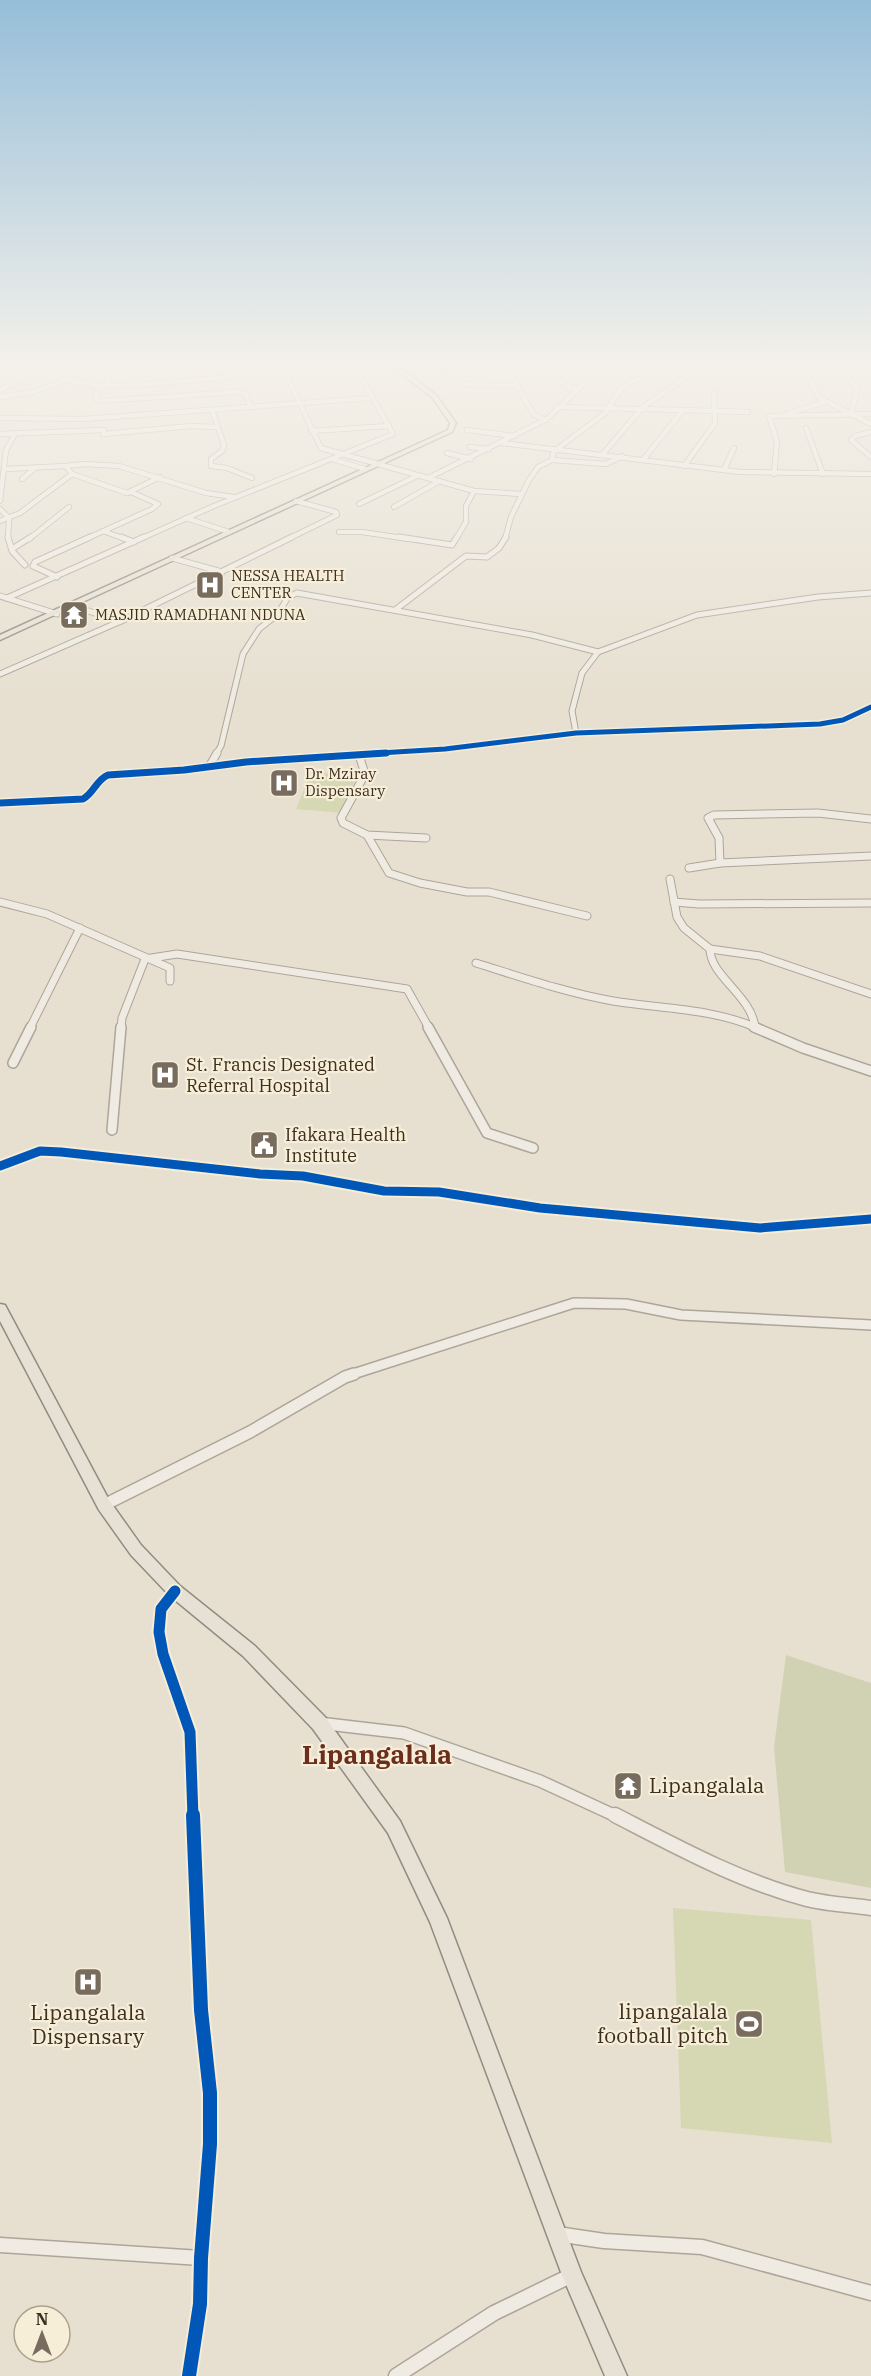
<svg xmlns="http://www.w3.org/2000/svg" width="871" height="2376" font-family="'IBM Plex Serif',serif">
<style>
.green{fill:#d6d7b3}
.cemetery{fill:#d1d1b3}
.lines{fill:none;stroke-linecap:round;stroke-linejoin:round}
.minor-far5-casing{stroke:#ada599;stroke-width:6}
.minor-far4-casing{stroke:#ada599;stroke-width:7}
.minor-far3-casing{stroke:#ada599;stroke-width:9}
.minor-far2-casing{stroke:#ada599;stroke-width:12}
.minor-far1-casing{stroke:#ada599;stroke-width:14}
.minor-casing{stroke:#ada599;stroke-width:17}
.major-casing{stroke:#928b80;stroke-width:3}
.minor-far5{stroke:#efebe3;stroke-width:4.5}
.minor-far4{stroke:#efebe3;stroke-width:5}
.minor-far3{stroke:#efebe3;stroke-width:7}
.minor-far2{stroke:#efebe3;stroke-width:9}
.minor-far1{stroke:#efebe3;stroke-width:11}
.minor{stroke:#efebe3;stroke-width:14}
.major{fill:#e6e1d4;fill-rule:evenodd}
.cycleway-far4-casing{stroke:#f7eed8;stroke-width:8}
.cycleway-far3-casing{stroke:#f7eed8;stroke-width:10}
.cycleway-far2-casing{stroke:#f7eed8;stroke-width:13}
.cycleway-far1-casing{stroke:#f7eed8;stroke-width:15}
.cycleway-casing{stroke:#f7eed8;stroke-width:18}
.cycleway-far4{stroke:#0057b8;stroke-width:5}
.cycleway-far3{stroke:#0057b8;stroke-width:7}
.cycleway-far2{stroke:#0057b8;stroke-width:9}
.cycleway-far1{stroke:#0057b8;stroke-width:11}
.cycleway{stroke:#0057b8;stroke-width:14}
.labels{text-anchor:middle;stroke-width:4.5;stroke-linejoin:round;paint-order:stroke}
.far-poi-label{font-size:15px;fill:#3d2e20;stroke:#f7eed8;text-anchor:start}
.poi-label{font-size:18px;fill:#3d2e20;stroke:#f7eed8;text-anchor:start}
.near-poi-label{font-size:21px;fill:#3d2e20;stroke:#f7eed8;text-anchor:start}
.near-quarter-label{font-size:26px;font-weight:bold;fill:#6b2e1e;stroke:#f7eed8}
</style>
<rect width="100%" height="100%" fill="#e7e0d1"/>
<g class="green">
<path d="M311 772 357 776 342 813 296 809Z"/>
<path d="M673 1908 811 1920 832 2143 681 2128Z"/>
</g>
<path class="cemetery" d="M786 1655 871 1683V1888L785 1872 774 1747Z"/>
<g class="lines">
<g class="minor-far5-casing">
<g id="minor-far5">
<path d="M83 368 65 380 100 386 150 384 334 368"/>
<path d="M436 368 443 373"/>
<path d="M507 368 534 415 546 420"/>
<path d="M552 368 565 386 578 389"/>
<path d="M789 368 810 379 818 397 849 413"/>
<path d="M842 368 857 389 851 414 871 424"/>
<path d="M0 372 20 378"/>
<path d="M285 372 321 448 474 491 521 494"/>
<path d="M109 379V383L100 386 95 398 100 401 238 392 245 393 251 407"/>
<path d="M464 384 518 386"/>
<path d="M0 390 17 382 34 368"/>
<path d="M0 397 33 392 65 380"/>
<path d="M557 407 683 410 643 460"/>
<path d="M212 410 224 445 222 451 211 459V466L227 468 252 478"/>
<path d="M683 410 748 412"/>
<path d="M787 414 825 402"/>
<path d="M0 418 83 419 372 398"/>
<path d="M806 428 823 474"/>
<path d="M467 430 514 436"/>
<path d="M311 431 389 426"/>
<path d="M871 432 855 436 851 440 871 457"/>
<path d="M0 434 104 430"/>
<path d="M103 434 191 426 217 427"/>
<path d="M501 443 740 472 871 474"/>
<path d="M470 447 489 449"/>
<path d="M447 453 471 459"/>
<path d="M603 454 643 407 687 377"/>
<path d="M332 459 365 469"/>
<path d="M552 460 606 464 622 456"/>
<path d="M684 466 715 423 714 392"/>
<path d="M5 469 66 466"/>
<path d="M724 470 734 448"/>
<path d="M72 474 127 493 160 477"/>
<path d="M774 474 777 442 769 416 871 414"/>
<path d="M428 478 547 419 582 385 589 375 602 368"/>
<path d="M22 479 35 468"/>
<path d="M0 501 6 450 14 436 11 433"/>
<path d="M359 504 417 476"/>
<path d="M394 507 438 482"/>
<path d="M0 509 9 518"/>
<path d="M186 518 229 532"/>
<path d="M0 521 20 513 72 474 66 466 85 464 119 466 206 493 234 497"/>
<path d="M103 531 125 539"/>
<path d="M339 532H362L409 539"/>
<path d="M8 539 9 520"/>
<path d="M29 539 69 507"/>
<path d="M86 539 152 509 158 504 131 492 127 493"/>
<path d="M140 539 214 506 393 434 356 368"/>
<path d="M288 539 337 515 336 512 296 501"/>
<path d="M456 539 466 522V506L474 491"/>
<path d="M505 539 511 517 529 480 538 467 552 460 553 453 557 449 605 413 620 390 629 383 656 372 680 368"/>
</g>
</g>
<g class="minor-far4-casing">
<g id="minor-far4">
<path d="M8 537 12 551 25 565"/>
<path d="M121 537 134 542"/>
<path d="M399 537 452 545 457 537"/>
<path d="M12 549 31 537"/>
<path d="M172 558 222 572"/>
<path d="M57 577 33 566 35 562 90 537"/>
<path d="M0 596 57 614"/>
<path d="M7 598 144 537"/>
<path d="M72 606 121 621"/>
<path d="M395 610 466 556 487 557 499 548 506 537"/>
<path d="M0 674 121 621 292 537"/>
<path d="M576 733 572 711 582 673 598 652 697 615 818 597 871 593"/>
<path d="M216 754 221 746 243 654 259 629 278 614 288 597 297 593 532 635 598 652"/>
<path d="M363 754 445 749 576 733 820 724 843 720 871 707"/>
</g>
</g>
<g class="minor-far3-casing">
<g id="minor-far3">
<path d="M359 755 365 774 341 818 343 823 367 835 426 838"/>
<path d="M209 767 217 753"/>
<path d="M0 803 83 799C94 793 96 780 108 775L184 770 246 762 386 753"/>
<path d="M367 835 389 873 420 883 467 892H489L587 916"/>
<path d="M720 863 719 838 708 818 714 815 818 813 871 819"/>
<path d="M689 868 720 863 871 856"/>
<path d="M670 879 677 917 684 928 710 949 760 956 871 994"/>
<path d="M0 902 47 914 170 968V981"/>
<path d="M674 902 699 904 871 903"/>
<path d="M710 949C710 976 751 995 755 1027"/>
<path d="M476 963C521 977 567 993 613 1001 662 1009 711 1008 757 1028"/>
<path d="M30 1028 80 928"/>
<path d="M121 1028 122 1018 145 959 177 954 407 989 429 1028"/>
</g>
</g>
<g class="minor-far2-casing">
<g id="minor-far2">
<path d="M428 1027 487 1133 533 1148"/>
<path d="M754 1027 803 1048 871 1071"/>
<path d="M13 1063 31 1027"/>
<path d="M112 1130 121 1027"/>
<path d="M0 1166 40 1151 61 1152 260 1174 303 1176 384 1191 439 1192 540 1208 760 1228 871 1219"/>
<path d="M350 1375 574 1303 626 1304 681 1315 871 1325"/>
</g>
</g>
<g class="minor-far1-casing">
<g id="minor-far1">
<path d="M104 1505 250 1432 345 1377 354 1374"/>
<path d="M175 1591 161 1609 159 1632 163 1654 190 1732 193 1817"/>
<path d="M319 1723 404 1733 540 1781 618 1817"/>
</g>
</g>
<g class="minor-casing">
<g id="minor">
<path d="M615 1815C677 1847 739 1881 807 1899 827 1904 850 1905 871 1908"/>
<path d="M557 2234 604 2241 702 2247 871 2293"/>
<path d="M0 2245 201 2258"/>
<path d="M189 2376 200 2304 201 2258 210 2144V2093L201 2010 193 1815"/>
<path d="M396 2376 494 2313 572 2275"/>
</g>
</g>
<g class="major-casing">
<g id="major">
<path d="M394 368H400L436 395 456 423 452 432 0 640V635L448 430 450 423 432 397Z"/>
<path d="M0 1304 5 1305 109 1500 141 1545 180 1586 255 1646 325 1717 400 1821 447 1918 581 2272 627 2376H605L562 2275 430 1922 388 1833 313 1729 243 1656 170 1596 131 1555 99 1510 0 1321Z"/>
</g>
</g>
<use href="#minor-far5" class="minor-far5"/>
<use href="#minor-far4" class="minor-far4"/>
<use href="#minor-far3" class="minor-far3"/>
<use href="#minor-far2" class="minor-far2"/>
<use href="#minor-far1" class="minor-far1"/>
<use href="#minor" class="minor"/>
<use href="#major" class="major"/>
<g class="cycleway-far4-casing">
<path id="cycleway-far4" d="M363 754 445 749 576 733 820 724 843 720 871 707"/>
</g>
<g class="cycleway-far3-casing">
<path id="cycleway-far3" d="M0 803 83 799C94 793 96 780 108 775L184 770 246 762 386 753"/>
</g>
<g class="cycleway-far2-casing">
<path id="cycleway-far2" d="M0 1166 40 1151 61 1152 260 1174 303 1176 384 1191 439 1192 540 1208 760 1228 871 1219"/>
</g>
<g class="cycleway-far1-casing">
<path id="cycleway-far1" d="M175 1591 161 1609 159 1632 163 1654 190 1732 193 1817"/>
</g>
<g class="cycleway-casing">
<path id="cycleway" d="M189 2376 200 2304 201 2258 210 2144V2093L201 2010 193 1815"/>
</g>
<use href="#cycleway-far4" class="cycleway-far4"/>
<use href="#cycleway-far3" class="cycleway-far3"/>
<use href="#cycleway-far2" class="cycleway-far2"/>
<use href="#cycleway-far1" class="cycleway-far1"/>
<use href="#cycleway" class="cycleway"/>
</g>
<linearGradient id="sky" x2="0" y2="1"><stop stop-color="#96bed9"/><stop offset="0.52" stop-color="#f4f1ea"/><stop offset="1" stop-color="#f4f1ea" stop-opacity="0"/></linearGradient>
<rect width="871" height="701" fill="url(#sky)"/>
<defs>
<g id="hospital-square" transform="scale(1.5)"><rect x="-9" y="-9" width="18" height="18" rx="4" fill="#786c5e" stroke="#f7eed8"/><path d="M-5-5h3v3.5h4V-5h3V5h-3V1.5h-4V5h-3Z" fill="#fff"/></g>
<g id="temple-square" transform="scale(1.5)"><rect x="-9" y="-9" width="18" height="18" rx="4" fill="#786c5e" stroke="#f7eed8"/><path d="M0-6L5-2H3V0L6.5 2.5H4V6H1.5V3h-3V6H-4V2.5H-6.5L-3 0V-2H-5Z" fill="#fff"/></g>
<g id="civic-square" transform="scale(1.5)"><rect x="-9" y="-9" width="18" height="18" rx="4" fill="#786c5e" stroke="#f7eed8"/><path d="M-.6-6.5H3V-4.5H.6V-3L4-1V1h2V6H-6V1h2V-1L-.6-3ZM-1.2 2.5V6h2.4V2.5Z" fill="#fff"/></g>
<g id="stadium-square" transform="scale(1.5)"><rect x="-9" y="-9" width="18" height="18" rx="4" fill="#786c5e" stroke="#f7eed8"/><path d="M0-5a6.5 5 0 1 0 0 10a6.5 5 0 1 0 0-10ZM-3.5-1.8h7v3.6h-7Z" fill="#fff"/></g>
</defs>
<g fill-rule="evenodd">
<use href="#hospital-square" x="210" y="585"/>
<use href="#temple-square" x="74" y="615"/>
<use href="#hospital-square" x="284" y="783"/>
<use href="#hospital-square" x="165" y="1075"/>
<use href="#civic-square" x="264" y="1145"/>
<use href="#temple-square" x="628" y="1786"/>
<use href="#hospital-square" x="88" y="1982"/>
<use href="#stadium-square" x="749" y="2024"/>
</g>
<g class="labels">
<g class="far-poi-label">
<text x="231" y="581">NESSA HEALTH<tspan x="231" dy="17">CENTER</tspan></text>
<text x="95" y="620">MASJID RAMADHANI NDUNA</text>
<text x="305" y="779">Dr. Mziray<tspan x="305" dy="17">Dispensary</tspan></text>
</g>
<g class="poi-label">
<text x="186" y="1071">St. Francis Designated<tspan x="186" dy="21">Referral Hospital</tspan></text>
<text x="285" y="1141">Ifakara Health<tspan x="285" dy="21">Institute</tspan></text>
</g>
<g class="near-poi-label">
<text x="649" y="1793">Lipangalala</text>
<text x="728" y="2019" text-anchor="end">lipangalala<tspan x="728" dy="24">football pitch</tspan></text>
<text x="88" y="2020" text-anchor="middle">Lipangalala<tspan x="88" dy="24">Dispensary</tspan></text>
</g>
<g class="near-quarter-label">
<text x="377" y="1764">Lipangalala</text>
</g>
</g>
<g transform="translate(42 2334)"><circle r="28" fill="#f7eed8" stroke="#ada18e" stroke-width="1.5"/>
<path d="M0-4.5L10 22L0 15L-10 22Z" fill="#786c5e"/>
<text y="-9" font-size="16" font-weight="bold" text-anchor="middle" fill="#3d2e20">N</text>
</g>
</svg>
